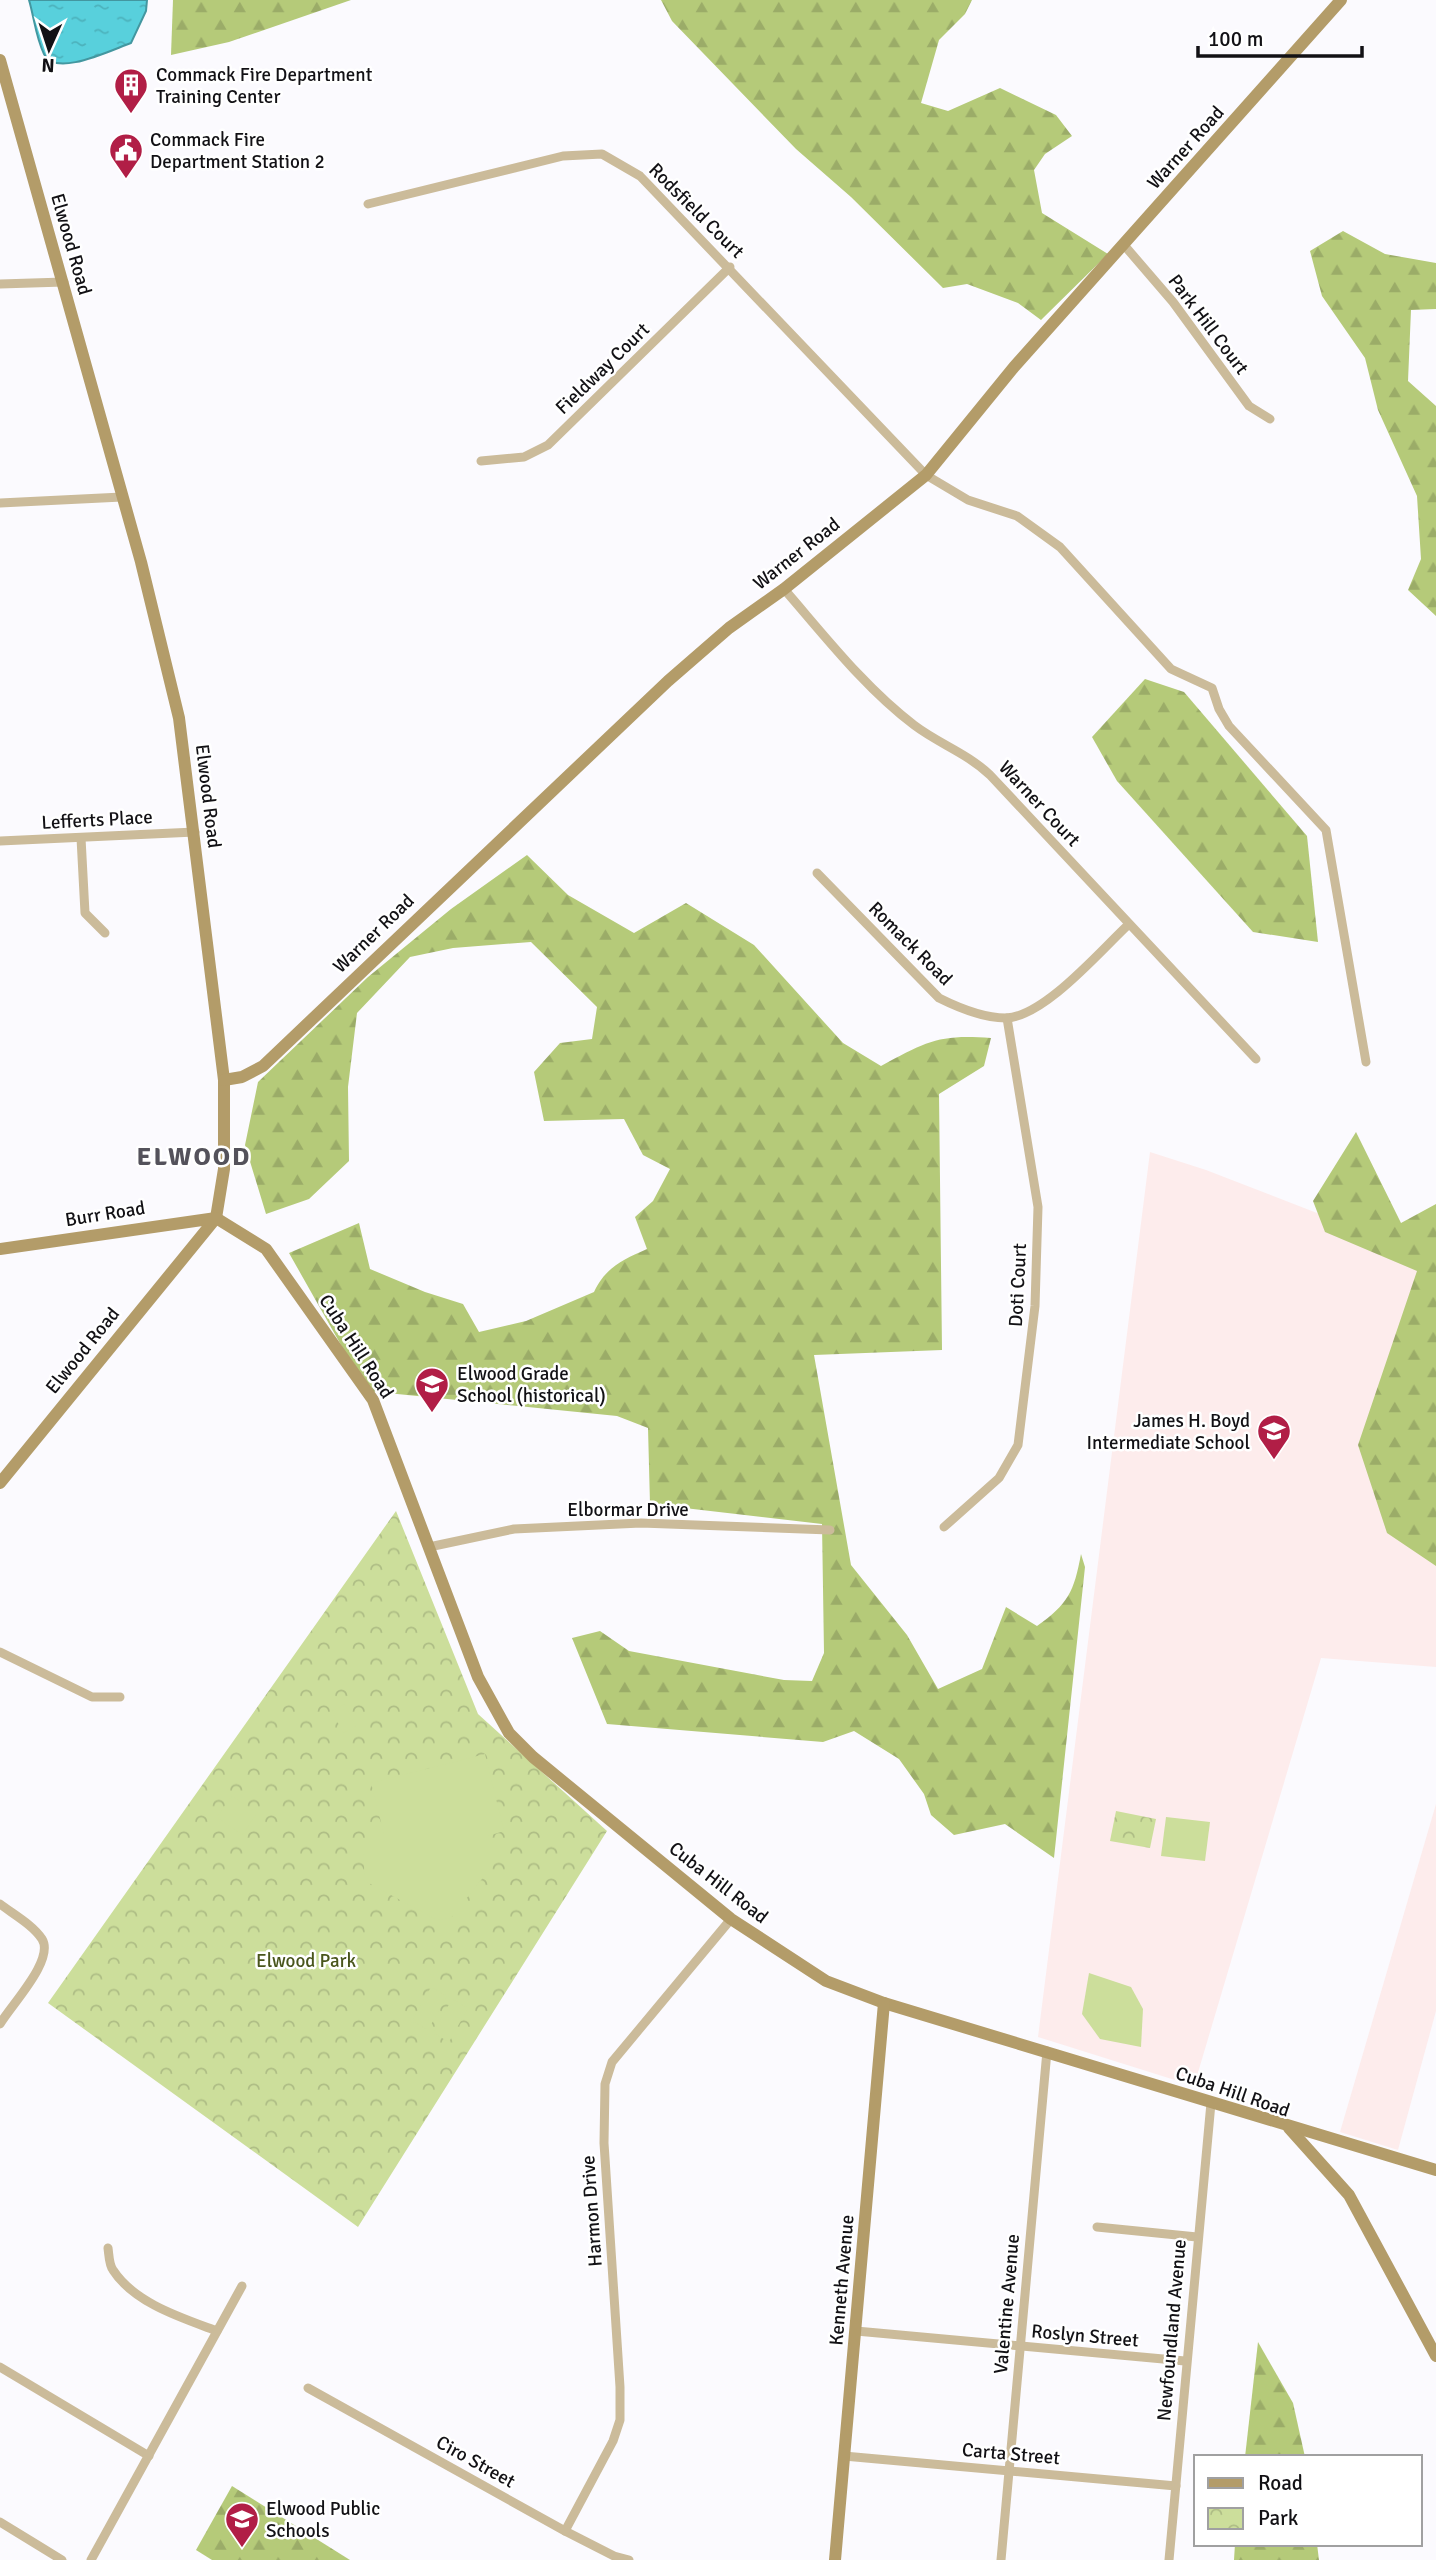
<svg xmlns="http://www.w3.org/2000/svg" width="1436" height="2560" font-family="Signika,sans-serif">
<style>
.education{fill:#fdecec}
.forest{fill:url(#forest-firs)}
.park{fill:url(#park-crowns)}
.pitch{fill:#ccde9b}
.water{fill:url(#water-ripples);stroke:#4397a0;stroke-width:2}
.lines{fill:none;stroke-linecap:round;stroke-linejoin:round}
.street{stroke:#cbbb9a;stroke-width:9}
.secondary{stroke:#b39c69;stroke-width:12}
.labels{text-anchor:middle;stroke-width:5;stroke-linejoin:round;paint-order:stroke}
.poi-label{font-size:19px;fill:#121115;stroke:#fff;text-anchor:start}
.street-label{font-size:19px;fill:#121115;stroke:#fff}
.park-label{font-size:19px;fill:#49551c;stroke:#fff}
.district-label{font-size:26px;font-weight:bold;letter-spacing:2px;fill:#54525b;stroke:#fff}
</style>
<defs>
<pattern id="forest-firs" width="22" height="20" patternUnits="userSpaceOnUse" patternTransform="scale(1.75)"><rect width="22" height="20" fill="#b5ca79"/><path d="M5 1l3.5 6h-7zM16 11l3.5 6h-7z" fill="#9bac68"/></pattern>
<pattern id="park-crowns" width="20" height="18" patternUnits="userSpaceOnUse" patternTransform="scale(1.75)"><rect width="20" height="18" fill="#ccde9b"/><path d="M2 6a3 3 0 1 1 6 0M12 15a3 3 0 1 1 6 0" fill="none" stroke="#aebd85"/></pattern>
<pattern id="water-ripples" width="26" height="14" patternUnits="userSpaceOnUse" patternTransform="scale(1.75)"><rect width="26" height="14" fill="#58d0dc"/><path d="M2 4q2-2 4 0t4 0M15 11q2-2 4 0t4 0" fill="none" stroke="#4cb2bc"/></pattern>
</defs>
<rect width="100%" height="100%" fill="#fbfafe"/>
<g class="education">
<path d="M1150 1152 1206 1170 1317 1213 1436 1265V1667L1321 1658 1194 2086 1038 2037Z"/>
<path d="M1436 1804V2011L1398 2150 1340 2132Z"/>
</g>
<g class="forest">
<path d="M173 0H351L229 42 171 55Z"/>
<path d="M661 0H972L965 14 939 40 921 103 948 111 1000 88 1056 115 1072 136 1045 154 1034 170 1042 213 1108 254 1041 320 1018 303 967 284 943 288 851 197 796 149 672 21Z"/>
<path d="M1343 231 1385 254 1436 263V309L1411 310 1408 381 1436 406V616L1408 590 1421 559 1417 496 1378 410 1365 358 1322 296 1310 251Z"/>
<path d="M1145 679 1184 692 1307 836 1318 942 1253 932 1117 781 1092 737Z"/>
<path d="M527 855 568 895 634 933 686 903 754 945 843 1043 881 1066C927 1041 939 1034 991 1038L984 1066 939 1094 942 1350 814 1355 851 1565 907 1635 938 1689 982 1669 1006 1607 1037 1626C1068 1604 1074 1592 1081 1554L1085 1567 1054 1858 1005 1824 954 1835 931 1815 924 1794 899 1759 854 1731 823 1742 607 1724 572 1638 600 1631 629 1651 784 1680 812 1681 824 1653 822 1524 650 1504 648 1428 617 1416 367 1391 289 1253 359 1223 370 1269 425 1292 463 1304 479 1332 526 1321 594 1292C606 1267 622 1260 647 1249L635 1217 653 1201 670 1169 643 1155 624 1119 544 1121 534 1072 560 1043 592 1039 597 1007 531 942 453 948 410 957 357 1013 348 1087 349 1161 309 1199 266 1214 245 1145 258 1082 368 977 451 909Z"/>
<path d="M1356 1132 1401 1223 1436 1204V1566L1387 1533 1358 1445 1417 1271 1325 1232 1313 1201Z"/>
<path d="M1258 2342 1293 2403 1305 2457H1245Z"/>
<path d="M232 2486 350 2560H212L196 2550Z"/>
<path d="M1235 2544H1317L1319 2560H1234Z"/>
</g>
<g class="park">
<path d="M396 1511 478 1714 607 1831 358 2227 48 2003Z"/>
<path d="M1116 1811 1156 1819 1150 1848 1110 1841Z"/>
</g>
<g class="pitch">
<path d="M345 1704 356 1726 343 1733 332 1711Z"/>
<path d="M485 1754 504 1831 488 1836 501 1855 451 1918 437 1920 365 1881 363 1854 384 1834 371 1783Z"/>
<path d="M232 1796 257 1813 242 1835 217 1817Z"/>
<path d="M1166 1817 1210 1822 1205 1861 1161 1856Z"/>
<path d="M1089 1973 1131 1987 1143 2009 1141 2047 1100 2039 1082 2014Z"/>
<path d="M431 1987 447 1996 428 2030 412 2021Z"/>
<path d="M452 1999 468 2008 449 2042 433 2033Z"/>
</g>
<path class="water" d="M29 0H147L146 11 131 43C111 50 55 78 44 54 36 38 34 17 29 0Z"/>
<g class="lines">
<g class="street">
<path d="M368 204 563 156 602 154 640 176 926 475 968 500 1017 516 1060 547 1171 669 1212 688 1219 709 1229 726 1326 830 1366 1062"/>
<path d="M1124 245 1173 302 1249 406 1270 419"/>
<path d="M0 284 64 282"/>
<path d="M481 461 524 457 548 445 730 267"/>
<path d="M0 503 122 497"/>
<path d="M784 589C824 635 865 688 914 725 939 744 967 753 990 775L1256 1059"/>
<path d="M81 838 85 913 105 933"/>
<path d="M0 841 195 832"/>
<path d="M817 873 939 998C959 1008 984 1018 1006 1018 1044 1017 1101 950 1128 925"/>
<path d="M944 1527 999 1478 1018 1445 1035 1306 1038 1207 1007 1018"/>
<path d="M429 1547 514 1529 641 1523 830 1530"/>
<path d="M0 1652 92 1697H120"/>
<path d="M0 1904C13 1914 33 1925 42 1939 55 1960 11 2005 0 2024"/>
<path d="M1097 2227 1197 2237"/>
<path d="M108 2248C109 2255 109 2265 113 2270 134 2303 182 2318 217 2331"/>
<path d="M856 2331 1185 2361"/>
<path d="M0 2367 149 2456"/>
<path d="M308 2388 565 2531 614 2556 629 2560"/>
<path d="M844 2456 1176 2486"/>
<path d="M0 2522 62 2560"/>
<path d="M565 2531 613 2441 620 2420V2387L604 2143 605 2084 612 2062 731 1919"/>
<path d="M91 2560 242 2286"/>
<path d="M1001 2560 1047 2051"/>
<path d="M1169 2560 1211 2103"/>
</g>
<g class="secondary">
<path d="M0 60 141 562 179 718 224 1080V1169L216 1218 0 1483"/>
<path d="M224 1080 242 1077 263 1066 668 681 729 628 784 589 926 475 1014 367 1341 0"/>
<path d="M0 1249 216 1218 266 1249 373 1400 478 1677 509 1733 533 1757 731 1919 826 1981 884 2003 1436 2170"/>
<path d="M1289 2128 1349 2195 1436 2356"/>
<path d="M835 2560 884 2003"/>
</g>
</g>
<defs>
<g id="building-pin" transform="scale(1.75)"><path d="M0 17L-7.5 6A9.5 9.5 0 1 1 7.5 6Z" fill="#b11e46" stroke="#fff"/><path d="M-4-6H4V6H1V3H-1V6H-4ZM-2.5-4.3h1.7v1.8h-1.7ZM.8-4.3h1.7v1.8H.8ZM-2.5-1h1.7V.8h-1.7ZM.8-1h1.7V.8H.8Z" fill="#fff"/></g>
<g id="civic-pin" transform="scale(1.75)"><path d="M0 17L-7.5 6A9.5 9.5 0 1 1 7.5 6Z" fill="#b11e46" stroke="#fff"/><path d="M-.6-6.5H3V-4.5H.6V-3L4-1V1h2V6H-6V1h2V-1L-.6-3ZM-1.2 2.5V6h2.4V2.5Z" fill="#fff"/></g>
<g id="school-pin" transform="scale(1.75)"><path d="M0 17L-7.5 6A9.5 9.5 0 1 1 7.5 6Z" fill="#b11e46" stroke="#fff"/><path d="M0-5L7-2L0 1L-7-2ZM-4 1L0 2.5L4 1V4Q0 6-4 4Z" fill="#fff"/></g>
</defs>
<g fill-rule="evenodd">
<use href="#building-pin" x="131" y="85"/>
<use href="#civic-pin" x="126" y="150"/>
<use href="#school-pin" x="432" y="1384"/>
<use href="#school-pin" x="1274" y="1431"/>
<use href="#school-pin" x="242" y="2519"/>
</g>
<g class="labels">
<g class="poi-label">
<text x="156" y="81">Commack Fire Department<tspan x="156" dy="22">Training Center</tspan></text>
<text x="150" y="146">Commack Fire<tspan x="150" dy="22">Department Station 2</tspan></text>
<text x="457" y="1380">Elwood Grade<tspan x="457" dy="22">School (historical)</tspan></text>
<text x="1250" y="1427" text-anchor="end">James H. Boyd<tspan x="1250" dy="22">Intermediate School</tspan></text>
<text x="266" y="2515">Elwood Public<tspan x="266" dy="22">Schools</tspan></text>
</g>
<g class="street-label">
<text transform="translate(1185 147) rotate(-48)" y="7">Warner Road</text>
<text transform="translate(697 210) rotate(45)" y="7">Rodsfield Court</text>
<text transform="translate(72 244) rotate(74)" y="7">Elwood Road</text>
<text transform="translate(1209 324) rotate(53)" y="7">Park Hill Court</text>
<text transform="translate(602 368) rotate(-44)" y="7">Fieldway Court</text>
<text transform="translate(796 553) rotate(-38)" y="7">Warner Road</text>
<text transform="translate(209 796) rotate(83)" y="7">Elwood Road</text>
<text transform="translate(1040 803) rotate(47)" y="7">Warner Court</text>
<text transform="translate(97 819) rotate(-3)" y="7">Lefferts Place</text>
<text transform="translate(373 933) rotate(-44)" y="7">Warner Road</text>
<text transform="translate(911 943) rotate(45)" y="7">Romack Road</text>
<text transform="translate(105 1213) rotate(-9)" y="7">Burr Road</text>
<text transform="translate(1017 1285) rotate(-87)" y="7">Doti Court</text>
<text transform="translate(357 1346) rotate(57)" y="7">Cuba Hill Road</text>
<text transform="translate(82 1350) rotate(-51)" y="7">Elwood Road</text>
<text x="628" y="1516">Elbormar Drive</text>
<text transform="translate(719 1882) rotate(38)" y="7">Cuba Hill Road</text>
<text transform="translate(1233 2091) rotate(19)" y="7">Cuba Hill Road</text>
<text transform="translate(591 2211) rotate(-94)" y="7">Harmon Drive</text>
<text transform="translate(841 2280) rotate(-85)" y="7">Kenneth Avenue</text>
<text transform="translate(1006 2304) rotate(-85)" y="7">Valentine Avenue</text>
<text transform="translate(1171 2330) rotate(-85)" y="7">Newfoundland Avenue</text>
<text transform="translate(1085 2335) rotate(5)" y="7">Roslyn Street</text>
<text transform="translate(1011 2453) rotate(5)" y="7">Carta Street</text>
<text transform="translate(476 2461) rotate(29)" y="7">Ciro Street</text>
</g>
<g class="park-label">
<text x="306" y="1967">Elwood Park</text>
</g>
<g class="district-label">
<text x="194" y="1165">ELWOOD</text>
</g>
</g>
<rect x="1194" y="2455" width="228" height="91" fill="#ffffff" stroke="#a0a0a1" stroke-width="2"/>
<rect x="1208" y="2478" width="35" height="10" fill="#b39c69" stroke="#a0a0a1" stroke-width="2"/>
<text x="1258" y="2490" font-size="21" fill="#121115">Road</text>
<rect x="1208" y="2508" width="35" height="21" fill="url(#park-crowns)" stroke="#a0a0a1" stroke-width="2"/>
<text x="1258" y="2525" font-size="21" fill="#121115">Park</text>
<g transform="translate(49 49) rotate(183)" stroke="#ffffff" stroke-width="5" paint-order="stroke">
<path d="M0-5L12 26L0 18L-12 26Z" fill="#121115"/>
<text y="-10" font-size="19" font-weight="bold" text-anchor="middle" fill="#121115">N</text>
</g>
<path d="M1198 46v10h164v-10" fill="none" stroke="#121115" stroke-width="3.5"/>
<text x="1208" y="46" font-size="21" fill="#121115" stroke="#ffffff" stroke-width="5" paint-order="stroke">100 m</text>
</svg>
